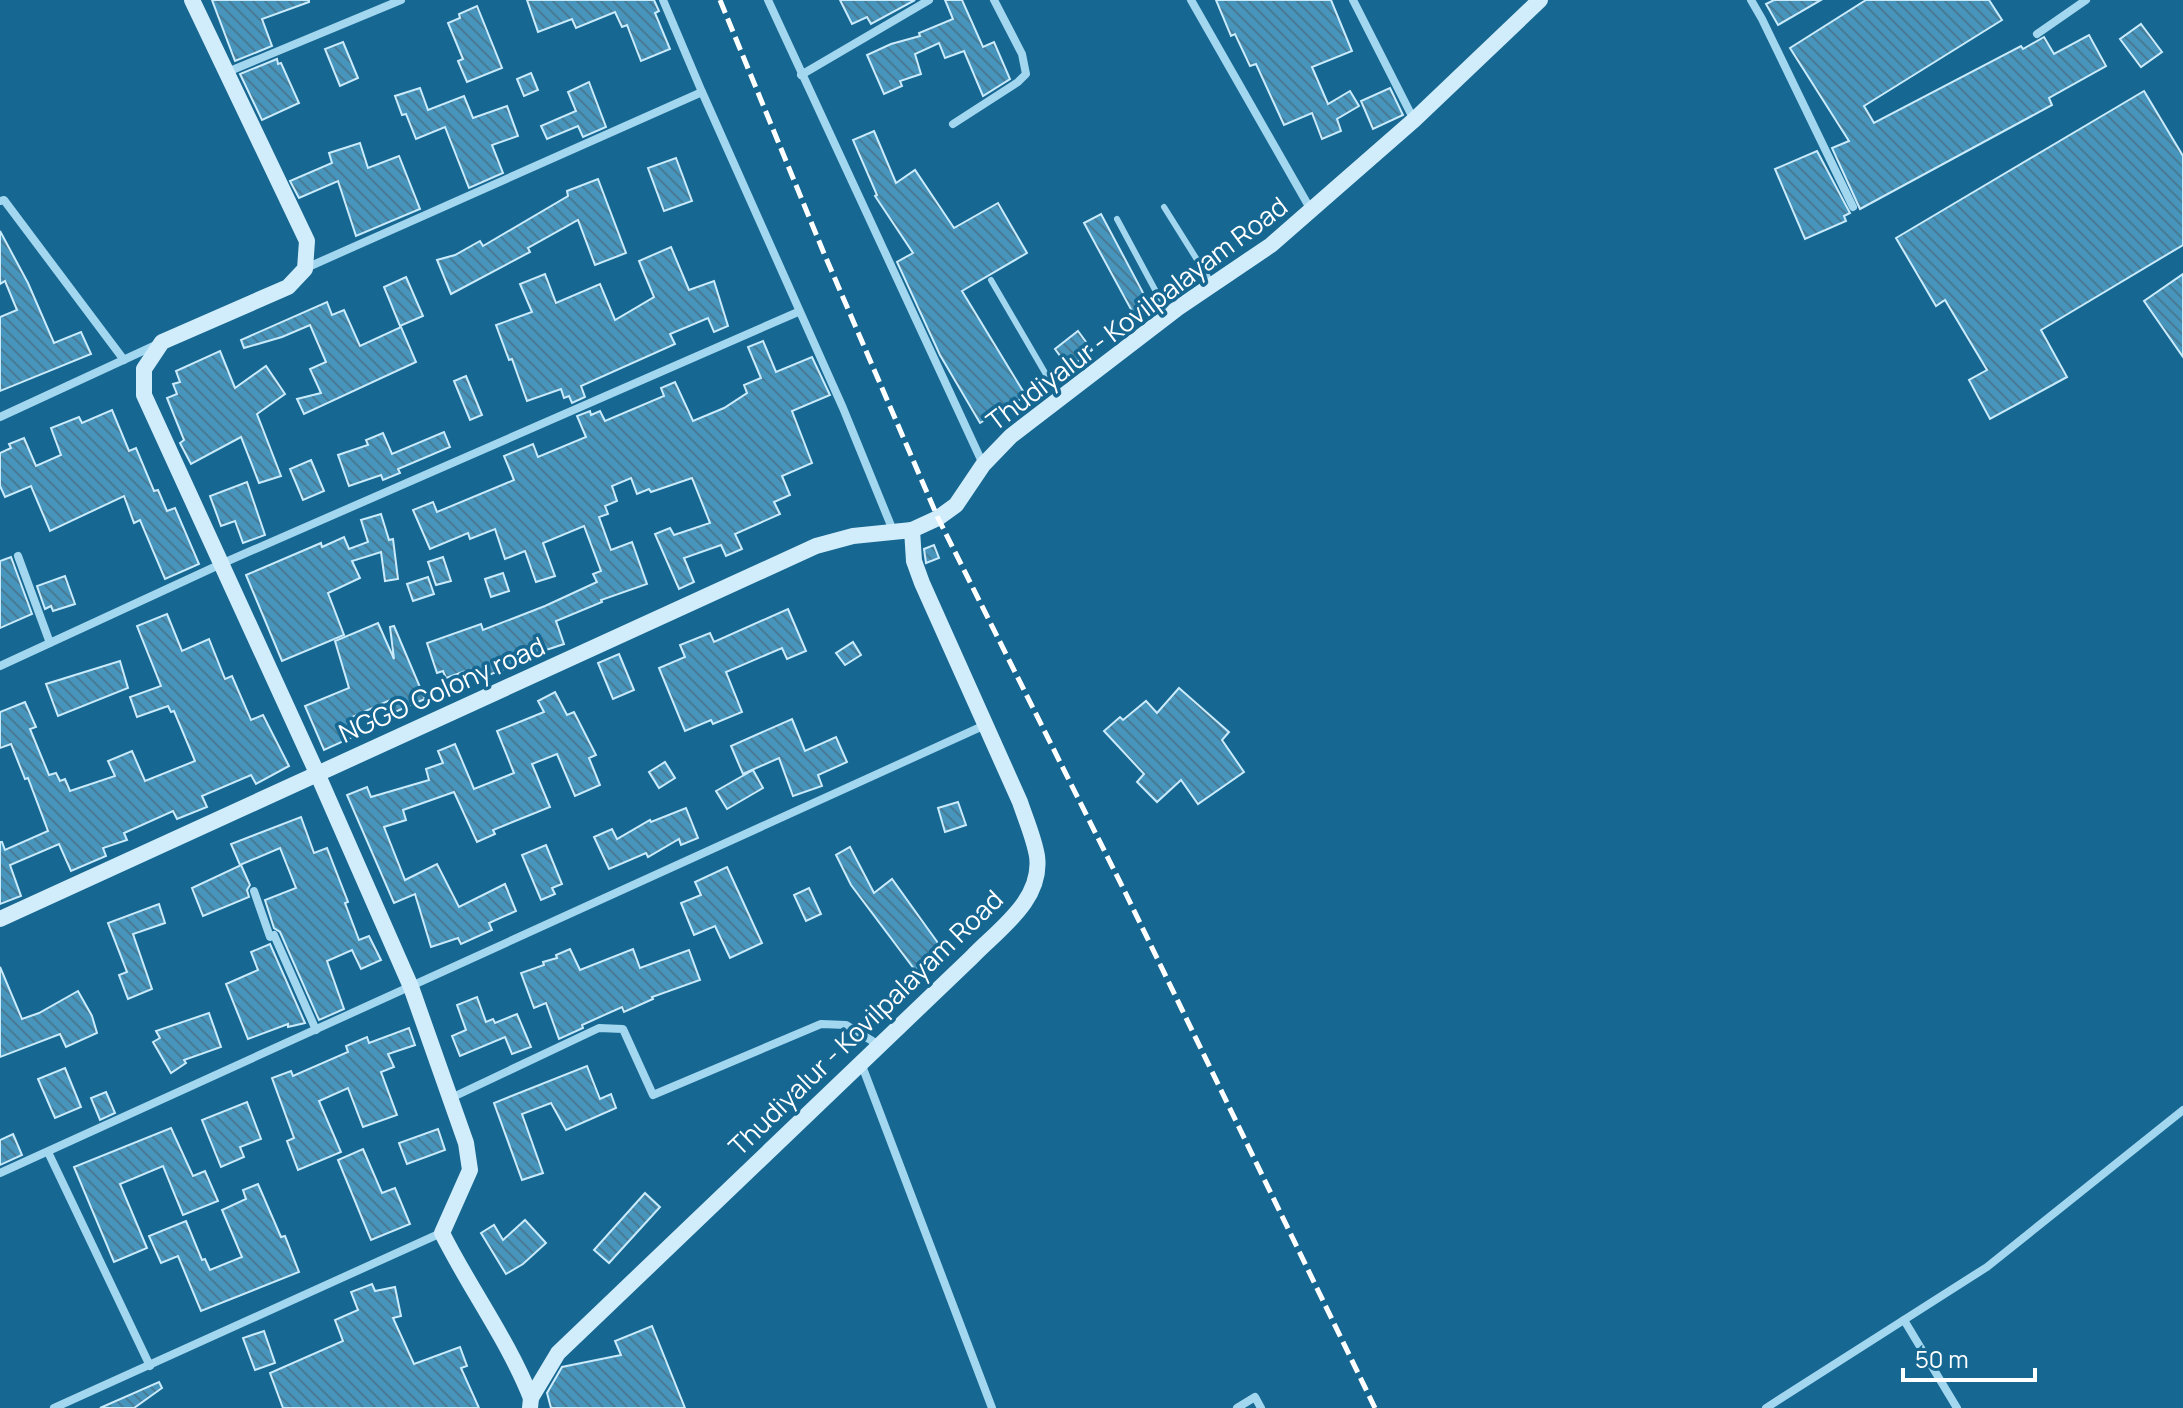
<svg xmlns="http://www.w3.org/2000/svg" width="2183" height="1408" font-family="Manrope,sans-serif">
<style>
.building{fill:url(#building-back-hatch);stroke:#caebfc;stroke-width:2}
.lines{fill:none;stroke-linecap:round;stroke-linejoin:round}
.lane{stroke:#a3d7f0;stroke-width:6}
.street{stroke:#a3d7f0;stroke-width:8}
.secondary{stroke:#d1edfb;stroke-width:16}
.rail{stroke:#fff;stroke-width:5;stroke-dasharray:14 6;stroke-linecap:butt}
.labels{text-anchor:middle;stroke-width:7;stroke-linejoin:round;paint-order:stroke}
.street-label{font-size:26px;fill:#fff;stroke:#166791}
</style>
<defs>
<pattern id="building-back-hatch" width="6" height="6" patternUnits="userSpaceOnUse" patternTransform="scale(2)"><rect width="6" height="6" fill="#4795bc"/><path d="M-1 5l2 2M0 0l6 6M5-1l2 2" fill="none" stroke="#497b95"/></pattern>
</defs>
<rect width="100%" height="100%" fill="#166791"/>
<g class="building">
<path d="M212 0H309V2L262 19 272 46 235 61Z"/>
<path d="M527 0H654L659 11 655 13 670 49 641 61 627 25 622 27 615 12 576 28 572 19 538 32Z"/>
<path d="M840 0H915L871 24 867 17 852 24Z"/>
<path d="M945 0H962L983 47 994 42 1010 79 983 96 964 51 945 58 939 43 915 54 921 74 900 81 902 86 884 94 867 55 891 44 920 36 919 33 953 19Z"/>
<path d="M1216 0H1331L1352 51 1312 67 1328 104 1350 91 1359 106 1337 119 1341 131 1322 139 1312 113 1284 125 1256 64 1250 66 1235 34 1231 36Z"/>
<path d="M1774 0H1821L1778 25 1766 4Z"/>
<path d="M1866 0H1989L2002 20 1864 106 1874 123 2021 46 2023 49 2044 37 2054 54 2089 35 2106 66 2049 98 2052 105 1860 209 1832 148 1849 141 1790 48Z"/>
<path d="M477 6 502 68 467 82 458 61 463 59 448 23 460 18 459 14Z"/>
<path d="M2141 24 2162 52 2141 67 2120 39Z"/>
<path d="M343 42 358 78 340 86 325 49Z"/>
<path d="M277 59 278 64 281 63 299 103 262 120 240 74Z"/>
<path d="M531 73 538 90 524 96 517 79Z"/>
<path d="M589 82 606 127 583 137 578 126 547 139 541 126 576 111 568 92Z"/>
<path d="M420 88 428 110 464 96 473 118 507 106 518 136 492 145 503 173 469 188 445 127 416 139 406 114 402 115 395 96Z"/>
<path d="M1390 88 1403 115 1373 129 1361 101Z"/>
<path d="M2144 91 2183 156V245L2041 330 2067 377 1990 419 1969 380 1987 370 1945 300 1936 306 1896 238Z"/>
<path d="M874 131 896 183 915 170 954 228 998 203 1027 253 962 291 1026 396 980 423 940 355 897 262 913 253 875 196 877 195 853 140Z"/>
<path d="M360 143 368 168 399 156 420 209 356 236 338 181 299 198 290 181 332 163 329 153Z"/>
<path d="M1817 151 1850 213 1844 216 1846 221 1805 239 1775 169Z"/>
<path d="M676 158 692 201 664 211 648 168Z"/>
<path d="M598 179 626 253 595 265 578 220 528 248 530 252 451 294 437 260 455 255 480 241 483 246 568 196 567 191Z"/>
<path d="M1101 214 1149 304 1133 313 1084 223Z"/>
<path d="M0 231 28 283 54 343 81 332 91 354 0 391V317L17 310 5 281 0 284Z"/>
<path d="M671 247 689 290 714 281 728 326 714 332 708 318 670 334 675 344 581 386 585 397 572 403 569 396 564 398 561 389 527 401 512 359 509 360 496 325 532 312 520 284 545 274 556 303 600 284 615 320 654 297 639 261Z"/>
<path d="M2183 274V357L2144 301Z"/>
<path d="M406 277 423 316 400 326 384 287Z"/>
<path d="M327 302 332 315 344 310 360 346 401 327 416 362 304 414 297 399 321 393 310 369 326 362 310 325 282 337 244 348 241 340Z"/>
<path d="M1078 331 1092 350 1069 368 1055 349Z"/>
<path d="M763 341 776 372 812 357 830 395 792 411 812 463 782 476 790 495 774 502 780 514 735 534 742 549 726 556 721 545 684 558 694 582 679 589 655 534 670 528 674 535 710 523 692 478 651 492 649 489 637 494 631 478 612 486 617 501 605 506 608 514 599 517 611 550 632 542 647 584 601 600 602 602 556 621 564 644 531 655 533 658 510 667 478 679 474 668 446 678 443 671 437 673 427 643 481 624 483 630 545 606 597 582 593 574 601 571 584 526 543 543 555 576 536 582 525 551 505 559 495 529 470 539 468 533 430 549 413 510 433 502 437 512 514 480 504 456 533 444 538 457 586 437 577 416 590 411 591 415 600 411 605 421 664 396 661 388 675 382 693 421 724 408 747 393 744 385 761 378 748 347Z"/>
<path d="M220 351 235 388 266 366 285 394 257 414 281 476 259 483 241 437 191 464 180 443 184 440 167 398 177 394 173 384 180 382 176 371Z"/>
<path d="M466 376 482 415 470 420 454 381Z"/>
<path d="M112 410 129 451 136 448 154 491 158 490 167 511 175 508 199 564 165 579 140 520 134 523 124 496 50 531 31 486 5 497 0 486V453L11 448 9 444 24 438 36 466 61 455 51 428 79 417 82 423Z"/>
<path d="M444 432 450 447 398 469 400 473 383 480 381 475 349 486 338 455 368 445 366 440 383 433 392 454Z"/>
<path d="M311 460 324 491 303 500 290 469Z"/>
<path d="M247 482 265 535 243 543 235 521 221 526 210 496Z"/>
<path d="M381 514 389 540 393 539 398 579 385 581 381 552 352 561 360 578 328 593 344 635 282 661 246 575 321 543 322 547 344 537 349 549 368 542 361 520Z"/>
<path d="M934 545 939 558 926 563 924 549Z"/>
<path d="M11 557 32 614 0 628V561Z"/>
<path d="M443 557 451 581 436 585 428 562Z"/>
<path d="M503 573 509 591 491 597 485 579Z"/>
<path d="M65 576 75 604 53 611 51 606 45 609 37 586Z"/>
<path d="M428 577 434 594 413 601 407 584Z"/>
<path d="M788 609 806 651 787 659 782 648 726 672 742 712 713 724 711 720 685 731 659 668 685 657 680 645 710 633 714 642Z"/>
<path d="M167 614 182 651 209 639 225 679 232 676 251 720 263 715 289 766 256 784 251 775 202 796 207 807 177 819 173 811 124 833 127 840 103 848 106 856 71 871 59 844 10 865 21 896 0 904V842H2L5 850 48 831 28 778 25 779 11 744 0 748V712L25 702 36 727 30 729 49 775 56 773 60 781 65 779 70 791 115 776 108 761 132 751 145 781 195 761 174 711 171 712 168 706 137 717 130 697 161 686 137 626Z"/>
<path d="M378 623 394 659 390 627 394 626 425 699 395 712 390 700 350 718 357 735 324 750 305 706 349 688 335 641Z"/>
<path d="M853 642 861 655 845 665 836 653Z"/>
<path d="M619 654 634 690 613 699 598 663Z"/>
<path d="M120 661 128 688 58 716 46 684Z"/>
<path d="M1179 688 1229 732 1222 740 1244 772 1198 804 1181 780 1157 802 1137 782 1144 774 1104 731 1120 717 1123 720 1146 701 1157 713Z"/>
<path d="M555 692 567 715 574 712 596 755 589 758 600 785 575 796 557 754 532 764 550 807 493 830 495 834 477 842 454 792 403 810 406 820 384 827 405 880 437 864 459 907 505 884 516 911 489 923 492 930 461 944 458 938 431 947 415 894 394 903 347 795 367 787 371 797 429 780 426 769 443 763 438 751 455 744 474 789 514 773 497 731 544 712 538 701Z"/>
<path d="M792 719 805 751 836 737 847 762 818 775 822 786 793 796 779 758 743 774 731 746Z"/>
<path d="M665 762 675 778 659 788 649 772Z"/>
<path d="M753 770 763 788 727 809 716 791Z"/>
<path d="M958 802 966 825 945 832 938 808Z"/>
<path d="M686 808 698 838 681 845 679 839 648 857 646 853 609 869 594 837 612 829 617 839 650 820 651 822Z"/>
<path d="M301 817 314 853 327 848 348 902 345 903 359 940 369 936 381 960 361 969 352 950 327 961 344 1009 319 1020 280 932 274 928 265 900 296 888 280 848 240 865 231 844Z"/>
<path d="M546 845 562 884 552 888 555 894 541 900 522 855Z"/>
<path d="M850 847 874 893 892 879 943 950 915 970 851 885 836 855Z"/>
<path d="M241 865 250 885 247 890 249 897 203 916 192 888Z"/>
<path d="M727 867 762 943 730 958 715 926 694 935 681 903 701 895 695 882Z"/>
<path d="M809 888 821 914 806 921 794 895Z"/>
<path d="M159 904 165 923 133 934 152 989 128 999 119 975 127 972 108 923Z"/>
<path d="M270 944 305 1023 288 1027V1024L248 1039 226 984 258 970 251 952Z"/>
<path d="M570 949 580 970 633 949 640 968 689 950 700 980 652 997 653 999 624 1012 622 1007 582 1025 583 1028 559 1039 546 1003 534 1008 521 973 544 965 543 962 557 958 556 955Z"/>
<path d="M0 967 22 1019 39 1013 78 991 92 1016 97 1033 66 1047 60 1034 0 1057Z"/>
<path d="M477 997 486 1022 493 1019 495 1023 517 1014 531 1047 512 1054 505 1037 460 1056 452 1036 466 1030 457 1005Z"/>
<path d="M209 1013 221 1047 184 1060 186 1063 171 1073 153 1042 160 1038 156 1031Z"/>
<path d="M409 1028 415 1045 388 1054 394 1067 381 1072 397 1115 363 1127 348 1088 319 1101 341 1152 298 1170 287 1141 294 1138 272 1078 291 1071 293 1076 348 1052 346 1046 367 1037 369 1043Z"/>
<path d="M587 1066 600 1099 611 1094 616 1108 566 1130 551 1103 522 1114 543 1173 522 1180 494 1103Z"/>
<path d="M65 1068 81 1107 55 1118 38 1079Z"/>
<path d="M106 1092 115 1113 100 1120 91 1098Z"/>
<path d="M247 1102 261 1139 240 1147 244 1157 221 1167 202 1120Z"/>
<path d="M171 1128 193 1176 205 1171 218 1201 183 1215 163 1166 120 1184 147 1248 114 1262 74 1167Z"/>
<path d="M438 1129 445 1150 407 1164 399 1143Z"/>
<path d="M13 1134 22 1155 0 1165V1140Z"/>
<path d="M363 1149 382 1193 395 1188 410 1224 371 1240 338 1160Z"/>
<path d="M258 1184 281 1237 285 1236 299 1272 201 1311 178 1256 161 1263 149 1236 186 1221 202 1260 205 1259 210 1270 242 1257 222 1210 246 1199 243 1190Z"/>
<path d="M645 1193 660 1207 609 1263 594 1250Z"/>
<path d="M525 1220 546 1243 523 1264 506 1274 481 1233 494 1225 503 1240Z"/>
<path d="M372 1284 375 1291 395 1287 401 1316 393 1318 414 1364 460 1347 467 1366 461 1368 479 1408H283L270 1373 343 1341 335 1320 358 1310 351 1292Z"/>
<path d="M652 1326 685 1408H551L547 1393 562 1367 621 1355 615 1341Z"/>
<path d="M264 1331 275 1363 255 1370 243 1338Z"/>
<path d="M159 1382 162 1388 134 1408H100Z"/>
</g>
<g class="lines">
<g class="lane">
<path d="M1164 207 1211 282"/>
<path d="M1117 219 1167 312"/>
<path d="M991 280 1058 395"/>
</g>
<g class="street">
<path d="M663 0 702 92"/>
<path d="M768 0 983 464"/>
<path d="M1191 0 1311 210"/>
<path d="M1353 0 1414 120"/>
<path d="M1751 0 1762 19 1853 207"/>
<path d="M2037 34 2086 0"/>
<path d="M225 73 401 0"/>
<path d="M801 75 929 0"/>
<path d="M953 124 1018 82 1026 74 1022 54 994 0"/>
<path d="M0 201 4 200 124 360"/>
<path d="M306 268 702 92 843 408 894 533"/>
<path d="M0 417 158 344"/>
<path d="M18 556 50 643"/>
<path d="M0 666 221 564 798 312"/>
<path d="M254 891 270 937 274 935 316 1030"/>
<path d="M861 1063 992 1408"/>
<path d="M451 1098 599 1028 623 1029 653 1095 821 1024 846 1025 879 1045"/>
<path d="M48 1152 150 1366"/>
<path d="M0 1173 985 725"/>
<path d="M1904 1320 1957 1408"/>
<path d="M54 1408 441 1233"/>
<path d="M1237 1408 1255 1397 1261 1408"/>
<path d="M1766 1408 1987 1267 2183 1110"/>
</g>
<g class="secondary">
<path d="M192 0 307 241 305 269 288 287 162 342 144 369V395L317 773 411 987 466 1143 470 1170 442 1233C470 1289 508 1340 531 1398"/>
<path d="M0 919 816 546 853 536 912 530"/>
<path d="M530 1408 531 1398 558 1353 972 957C999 929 1043 900 1037 856 1034 838 1026 820 1020 802L922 583 914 561 912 530 938 518 956 505 983 465 1011 436 1178 308 1271 245 1414 120 1540 0"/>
</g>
<path class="rail" d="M720 0 823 251 938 518 1126 894 1375 1408"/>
</g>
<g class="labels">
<g class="street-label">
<text transform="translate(1137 314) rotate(-37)" y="9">Thudiyalur - Kovilpalayam Road</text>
<text transform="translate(442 690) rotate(-24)" y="9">NGGO Colony road</text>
<text transform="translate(866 1023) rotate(-44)" y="9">Thudiyalur - Kovilpalayam Road</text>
</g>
</g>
<path d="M1903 1368v12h132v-12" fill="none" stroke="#ffffff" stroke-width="4"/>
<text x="1915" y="1368" font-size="24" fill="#ffffff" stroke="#166791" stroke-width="6" paint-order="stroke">50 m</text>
</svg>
